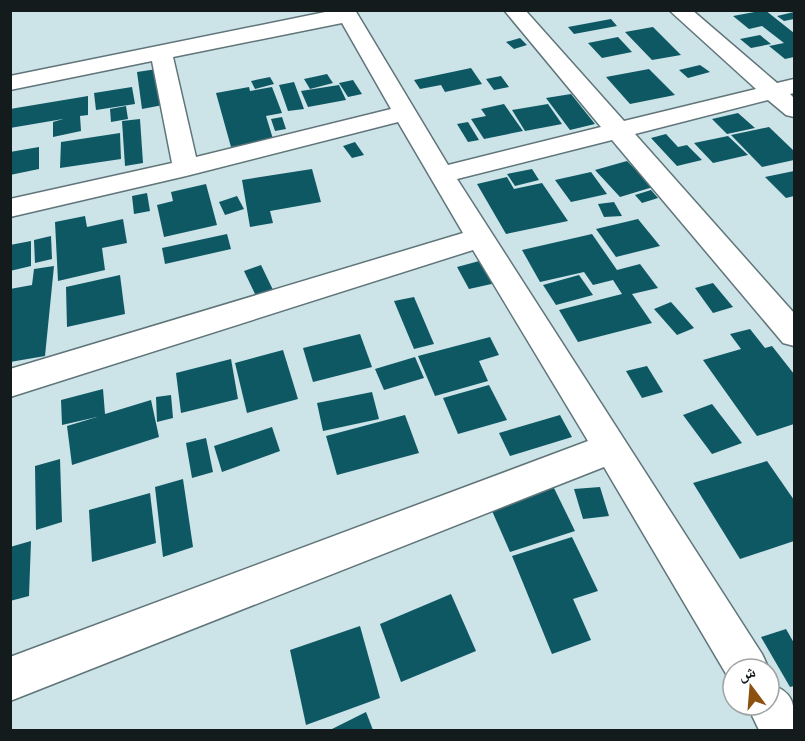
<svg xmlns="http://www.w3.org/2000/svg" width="805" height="741" font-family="Lora,'Noto Naskh Arabic',serif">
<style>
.building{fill:#0e5864}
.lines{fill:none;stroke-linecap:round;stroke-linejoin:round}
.minor-casing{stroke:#607579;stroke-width:3}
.minor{fill:#fff;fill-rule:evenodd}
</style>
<rect width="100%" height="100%" fill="#cce3e8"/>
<g class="building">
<path d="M765 10 794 33V57L785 59 769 46 784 43 762 26 749 29 733 16Z"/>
<path d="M794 12V19L784 21 777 16Z"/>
<path d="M611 19 617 26 574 34 568 27Z"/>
<path d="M653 27 681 55 652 60 625 32Z"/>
<path d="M760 35 771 44 751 48 740 39Z"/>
<path d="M618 37 632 52 602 58 588 43Z"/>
<path d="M520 38 527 45 514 49 506 42Z"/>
<path d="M700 65 710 72 688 78 679 70Z"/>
<path d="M471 68 482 84 445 92 441 85 420 89 414 80Z"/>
<path d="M157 69 163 105 142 109 137 72Z"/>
<path d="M649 69 675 95 630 104 606 77Z"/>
<path d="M327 74 333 83 310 89 304 79Z"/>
<path d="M501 76 509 87 494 90 486 79Z"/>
<path d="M270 77 274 84 255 89 251 81Z"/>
<path d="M353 80 362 94 348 97 339 83Z"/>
<path d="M294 82 304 109 288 111 279 85Z"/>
<path d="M339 85 346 100 308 107 301 91Z"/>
<path d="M132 87 135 104 96 110 94 93Z"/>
<path d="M249 87 250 91 272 87 282 113 266 116 273 139 231 147 216 93Z"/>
<path d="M571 94 595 124 570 130 546 98Z"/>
<path d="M88 96V115L80 116 81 131 53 137V122L63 119 10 128V109Z"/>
<path d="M504 104 523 131 484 139 471 119 486 116 481 109Z"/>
<path d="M548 104 562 124 525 131 512 110Z"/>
<path d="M126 106 128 119 111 122 110 109Z"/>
<path d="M738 113 755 128 727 134 712 119Z"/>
<path d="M282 117 286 129 275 131 271 119Z"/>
<path d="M140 119 143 163 125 166 122 121Z"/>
<path d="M468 122 479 140 468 142 457 124Z"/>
<path d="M769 127 794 151V160L762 167 731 135Z"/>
<path d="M120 133 121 159 60 168 61 142Z"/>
<path d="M666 134 678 147 687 145 702 160 677 166 651 138Z"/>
<path d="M728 136 748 155 713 163 694 143Z"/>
<path d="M355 142 364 155 352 158 343 146Z"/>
<path d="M39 147V169L10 175V152Z"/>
<path d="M627 161 653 187 620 197 595 170Z"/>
<path d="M312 169 321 202 270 211 273 223 250 227 242 180Z"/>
<path d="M532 169 539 180 515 186 507 174Z"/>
<path d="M794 171V196L786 198 765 177Z"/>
<path d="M591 172 607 194 571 202 555 180Z"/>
<path d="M507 177 514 189 542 183 568 221 506 234 477 184Z"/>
<path d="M206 184 217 225 164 237 157 205 173 201 171 192Z"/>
<path d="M651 190 658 198 642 203 635 195Z"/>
<path d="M147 193 150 211 134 214 132 196Z"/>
<path d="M237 196 244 209 225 215 219 202Z"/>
<path d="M614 202 622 216 604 217 598 204Z"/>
<path d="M85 216 87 227 123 219 127 243 102 248 105 270 58 281 55 222Z"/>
<path d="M638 219 660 246 616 257 596 229Z"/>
<path d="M227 234 231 249 165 264 162 248Z"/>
<path d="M592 234 617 270 640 264 658 288 632 294 652 323 578 342 559 310 622 294 613 280 593 285 584 272 540 282 522 250Z"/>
<path d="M51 236 52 259 35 263 34 240Z"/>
<path d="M31 241V266L10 271V245Z"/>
<path d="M483 260 496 283 469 289 457 267Z"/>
<path d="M261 265 274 292 257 298 244 271Z"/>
<path d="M54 266 45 356 10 362V289L32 285 34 269Z"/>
<path d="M120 275 125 314 67 327 66 287Z"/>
<path d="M579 275 593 295 556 305 543 285Z"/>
<path d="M713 283 733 307 713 313 695 288Z"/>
<path d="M414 297 434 344 414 349 394 301Z"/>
<path d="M671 302 694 328 677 335 654 309Z"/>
<path d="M750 329 765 348 772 346 794 374V424L757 436 703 360 741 349 730 334Z"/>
<path d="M360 334 372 367 313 382 303 348Z"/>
<path d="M490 337 499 355 479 361 488 381 435 396 418 356Z"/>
<path d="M283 350 298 399 247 413 235 363Z"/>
<path d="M415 357 424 378 384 390 375 369Z"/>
<path d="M231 359 238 399 181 413 176 373Z"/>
<path d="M647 366 663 392 642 398 626 371Z"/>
<path d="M489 385 507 420 458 434 443 398Z"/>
<path d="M103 389 105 414 151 400 159 437 72 465 67 426 97 417 62 425 61 400Z"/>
<path d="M372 392 379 419 323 431 317 403Z"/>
<path d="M171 395 173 418 157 422 156 397Z"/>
<path d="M712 404 742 443 712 454 683 415Z"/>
<path d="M405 415 419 453 337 475 326 436Z"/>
<path d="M560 415 572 437 510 456 499 433Z"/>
<path d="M272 427 280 451 222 472 214 446Z"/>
<path d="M206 438 213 472 192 478 186 443Z"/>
<path d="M60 459 62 522 36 530 35 466Z"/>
<path d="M767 461 794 500V541L740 559 693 483Z"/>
<path d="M183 479 193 547 163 557 155 487Z"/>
<path d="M552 484 575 531 510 552 489 504Z"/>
<path d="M600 487 609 516 583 519 574 489Z"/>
<path d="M150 493 156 543 92 562 89 510Z"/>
<path d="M572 537 598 591 573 599 591 640 552 654 512 556Z"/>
<path d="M31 541 29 596 10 601V547Z"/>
<path d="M451 594 476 651 401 682 380 624Z"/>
<path d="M360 626 380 698 306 725 290 650Z"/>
<path d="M786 629 794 643V686L790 687 761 637Z"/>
<path d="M366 712 373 730H330Z"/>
</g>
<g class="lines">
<g class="minor-casing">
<g id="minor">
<path d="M335 10H355L448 165 601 127 504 10H525L624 121 756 89 669 10H692L777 83 794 79V93L790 94 794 98V117L786 115 768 100 635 134 794 313V346L783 343 612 140 457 179 762 654 769 669H733L732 684 604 467 10 701V657L588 441 473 250 10 397V369L463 233 398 122 186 176 10 217V199L172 163 152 61 10 90V76ZM342 23 391 109 196 157 173 57Z"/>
<path d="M769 683C796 694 794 704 794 730H759L747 705H769Z"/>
</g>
</g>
<use href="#minor" class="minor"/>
</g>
<rect width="805" height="741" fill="none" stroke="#131b1d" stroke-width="24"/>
<g transform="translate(751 687) rotate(344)"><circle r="28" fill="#ffffff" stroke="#a1a4a5" stroke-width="1.5"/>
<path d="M0-4.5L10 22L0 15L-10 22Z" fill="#8c500f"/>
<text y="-9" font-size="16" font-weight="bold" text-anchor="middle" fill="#131b1d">ش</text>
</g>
</svg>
